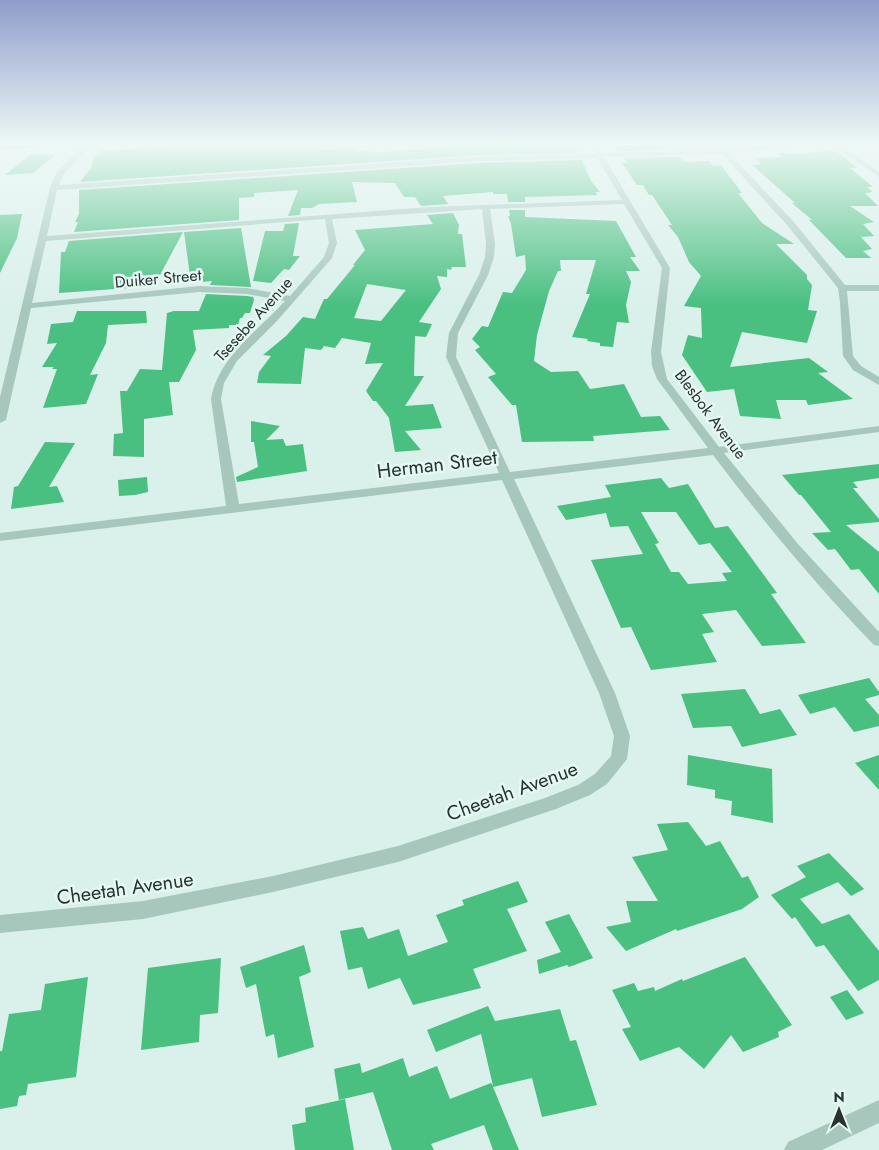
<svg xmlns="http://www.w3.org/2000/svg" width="879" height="1150" font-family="Jost,sans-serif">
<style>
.building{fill:#49bf80;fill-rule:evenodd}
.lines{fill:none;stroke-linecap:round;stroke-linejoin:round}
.minor{fill:#a7c7bd;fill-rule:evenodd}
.tertiary{fill:#a7c7bd;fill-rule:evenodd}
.primary{fill:#597569;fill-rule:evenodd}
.labels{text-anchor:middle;stroke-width:5;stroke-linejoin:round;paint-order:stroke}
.far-street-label{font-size:16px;fill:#27342e;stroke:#e6f8f4}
.street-label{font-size:20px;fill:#27342e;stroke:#e6f8f4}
</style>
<rect width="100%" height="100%" fill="#daf0eb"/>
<g class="building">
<path d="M242 145H313L324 150 355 147 356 151H373L374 153 410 149 449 148 448 146 574 145 578 153 478 155 80 182 91 168 94 156H99L100 151 155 147V148Z"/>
<path d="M615 145H671L675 149 619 151Z"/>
<path d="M832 150 842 155 857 168H850L873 187H867L873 192 865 193 878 206H850L874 222 863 224 874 236 861 237 872 249 863 251 871 258H846L809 220H812L792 203H795L752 165 761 164 755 158 782 157 778 153H809Z"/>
<path d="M31 154 55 155 33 173 5 175Z"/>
<path d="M680 157 684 162 709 161 713 166 721 165 742 193H738L762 223 794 244H776L807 275V279L812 285 808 310 817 311 807 343 742 332 730 367 809 358 828 372 818 373 853 399 808 405 806 400H776L781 419 740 416 734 389 707 392 682 355 688 335 702 338 701 308 684 306 701 276 689 262 678 237 668 225H672L652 195H649L643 185H637L622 163H628L624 158Z"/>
<path d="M582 160 591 181 600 192H595L598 195 525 197V202H508L507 194H493V192L443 196 448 204 421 206 415 197H404L395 183 352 182 357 202 319 204 312 208H301L300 215 288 216 298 190 254 193V197L239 198V220L74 232 78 222H75L79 214V190L478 163Z"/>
<path d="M509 210H525V217L616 221 636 257H630L640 271H626L631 282 626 305 629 323 617 322 613 347 600 346V343L587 341 588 339 572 337 590 294H586L596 260H560L561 271H558L549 291 537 335 534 361 551 372 578 371 590 389 624 384 641 417 660 416 670 430 593 436 594 441 522 442 516 405H512L488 377 496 374 475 350 480 347 472 339 482 326 488 327 503 292 512 293 526 270 525 255 516 257 511 224 508 216H510Z"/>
<path d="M453 213 459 225 458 234H462L466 267H452L451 270 447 269V277L437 276 441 289 419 322 432 324 426 337 415 336 414 376H424L405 406 433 404 442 428 405 431 421 450 395 452 389 418 376 401H373L366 391 383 363 365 364 371 343 342 338 335 348 324 346 321 350 305 348 301 384 257 383 259 372 271 356 263 355 286 336 303 317 315 319 324 299H327L355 265H353L365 250 355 230 433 224 427 215ZM367 284 406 290 381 321 354 318Z"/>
<path d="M22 214 17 238 0 273V215Z"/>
<path d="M299 223 293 256H300L289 270 284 269 271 283 253 281 265 231H283L285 224Z"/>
<path d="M241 228 251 287 210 285 212 281 191 283 184 232Z"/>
<path d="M183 232 160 275H149V281L130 283 129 288 59 293 61 252H65L69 241Z"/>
<path d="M206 294 247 296 253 297 254 300 250 313H245L242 318H240L238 325H229V328L193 330 196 350 179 382H169L173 415 144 419V457L113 456 114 434 123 433 120 391H127L140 369 162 370 167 313 174 311H199Z"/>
<path d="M77 311H146L147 323 108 325 106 343 90 375 98 374 86 404 43 408 57 369H52L54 367H42L57 343 47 344 51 324 73 322Z"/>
<path d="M251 421 280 426 266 440 283 439 286 446 303 444 307 471 237 482 236 477 258 467 254 442H251Z"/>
<path d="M45 442 75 443 49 487 57 486 64 502 11 509 14 487 18 486Z"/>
<path d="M879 464V478L853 482 858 488H853L879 519V522L846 525 879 552V594L859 569 851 570 835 549 828 550 812 533 831 532 801 495H799L782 475Z"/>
<path d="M147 477 148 492 135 495 119 496 118 480Z"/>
<path d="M661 478 669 488 688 484 715 528 728 526 777 593 771 594 806 643 762 646 736 610 702 614 714 632 702 634 717 662 651 670 631 627 621 628 591 560 643 554 628 526 610 527 606 513 566 520 557 506 611 497 605 485ZM641 512H676L699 545 710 543 732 572 722 573 727 581 688 584 679 572H671L655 544 659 543Z"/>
<path d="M869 678 879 692V695L865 699 879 715V726L854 732 835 707 810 714 798 695Z"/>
<path d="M745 689 760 714 780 709 797 735 742 747 731 726 693 728 681 694Z"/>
<path d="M688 755 772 769 773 823 731 815 732 801 715 798V790L687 785Z"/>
<path d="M879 755V790L855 763Z"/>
<path d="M688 822 706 846 720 841 742 878 748 876 759 897 742 909 677 931 676 929 626 951 606 927 631 922 626 901H658L632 857 668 850 657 824Z"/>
<path d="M829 853 864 889 851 896 838 882 800 899 822 924 849 914 879 951V980L858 991 824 945 816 947 795 917 792 919 771 895 806 877 797 866Z"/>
<path d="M518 881 528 902 507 909 527 951 473 969 481 988 413 1005 400 978 368 989 362 967 348 970 340 931 363 927 368 939 399 929 408 956 448 942 436 915 464 905 462 900Z"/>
<path d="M569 914 593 958 569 967 567 965 539 974 537 960 561 952 545 922Z"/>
<path d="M304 945 311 972 299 977 314 1047 278 1058 274 1034 266 1037 256 984 246 988 240 967Z"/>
<path d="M745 957 792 1025 778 1032 779 1037 743 1052 731 1035 704 1069 679 1047 640 1061 622 1029 631 1027 612 990 634 983 638 991 654 987 655 991 682 979 683 981Z"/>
<path d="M221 958 218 1013 200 1015 199 1042 141 1050 148 968Z"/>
<path d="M88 977 76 1077 28 1084 26 1095 19 1096 17 1106 0 1109V1051H2L9 1014 41 1010 45 984Z"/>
<path d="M847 990 864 1013 846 1020 830 997Z"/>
<path d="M488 1006 495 1021 560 1009 570 1041 576 1040 597 1105 542 1117 532 1078 493 1087 519 1150H493L484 1125 431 1144 434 1150H392L373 1092 339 1100 334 1069 360 1063 362 1073 403 1058 409 1077 437 1066 450 1099 491 1083 493 1086 481 1034 436 1052 427 1030Z"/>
<path d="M345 1099 354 1150H295L292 1125 306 1122 305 1108Z"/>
</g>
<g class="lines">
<g class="minor">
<path d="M84 145H91L63 175 59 185 478 157 595 154 590 145H596L601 153 724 150 771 145H792L789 147 729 153 793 221 845 285H879V291H847L853 356 861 366 879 377V385L853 370 843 356 840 302 838 288 787 225 722 154 604 157 670 268 661 352 667 379 719 447 879 426V432L724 453 798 544 879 632V646L874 645C816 585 763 521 713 455L514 479 615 693 630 736 627 759 607 784 590 795 556 809 398 862 273 892 143 919 0 933V915L143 901 273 876 398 846 545 798 578 785 595 774 611 756 614 736 599 693 502 480 0 541V533L226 506 211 399C219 356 258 331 285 301L247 294 199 292 31 308 6 420 0 423V397L50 188 57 172ZM597 158 622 200 429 207 47 236 57 190 478 161ZM624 204 662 268 651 352 652 366 657 379 708 448 510 472 456 357 458 333 488 275 494 257 495 243 490 209ZM482 209 486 243 485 257 479 275 449 333 446 357 499 473 239 504 221 399 224 383 237 361 277 321 332 258 337 243 332 219ZM325 219 329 243 324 257 290 296 247 288 199 286 32 303 46 241Z"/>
<path d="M827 145C846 145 864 161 879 172V177L852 158Z"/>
</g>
<path class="tertiary" d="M879 1100V1123L822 1150H784L788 1142Z"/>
<path class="primary" d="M0 145H42L39 147 0 149Z"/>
</g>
<linearGradient id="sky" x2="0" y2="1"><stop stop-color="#8f9dcb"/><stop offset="0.47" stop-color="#eef8f6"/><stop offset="1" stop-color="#eef8f6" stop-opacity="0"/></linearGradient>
<rect width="879" height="306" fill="url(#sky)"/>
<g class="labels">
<g class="far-street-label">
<text transform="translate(158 278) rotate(-5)" y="6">Duiker Street</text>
<text transform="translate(253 319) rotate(-48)" y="6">Tsesebe Avenue</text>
<text transform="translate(711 414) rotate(53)" y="6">Blesbok Avenue</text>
</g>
<g class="street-label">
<text transform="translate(437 464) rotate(-7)" y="7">Herman Street</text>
<text transform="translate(512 791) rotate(-20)" y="7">Cheetah Avenue</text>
<text transform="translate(125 888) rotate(-8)" y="7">Cheetah Avenue</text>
</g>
</g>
<g transform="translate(839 1110)" stroke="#e6f8f4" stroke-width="4" paint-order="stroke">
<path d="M0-4L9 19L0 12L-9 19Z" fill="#27342e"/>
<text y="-8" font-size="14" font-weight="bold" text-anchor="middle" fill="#27342e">N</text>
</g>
</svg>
